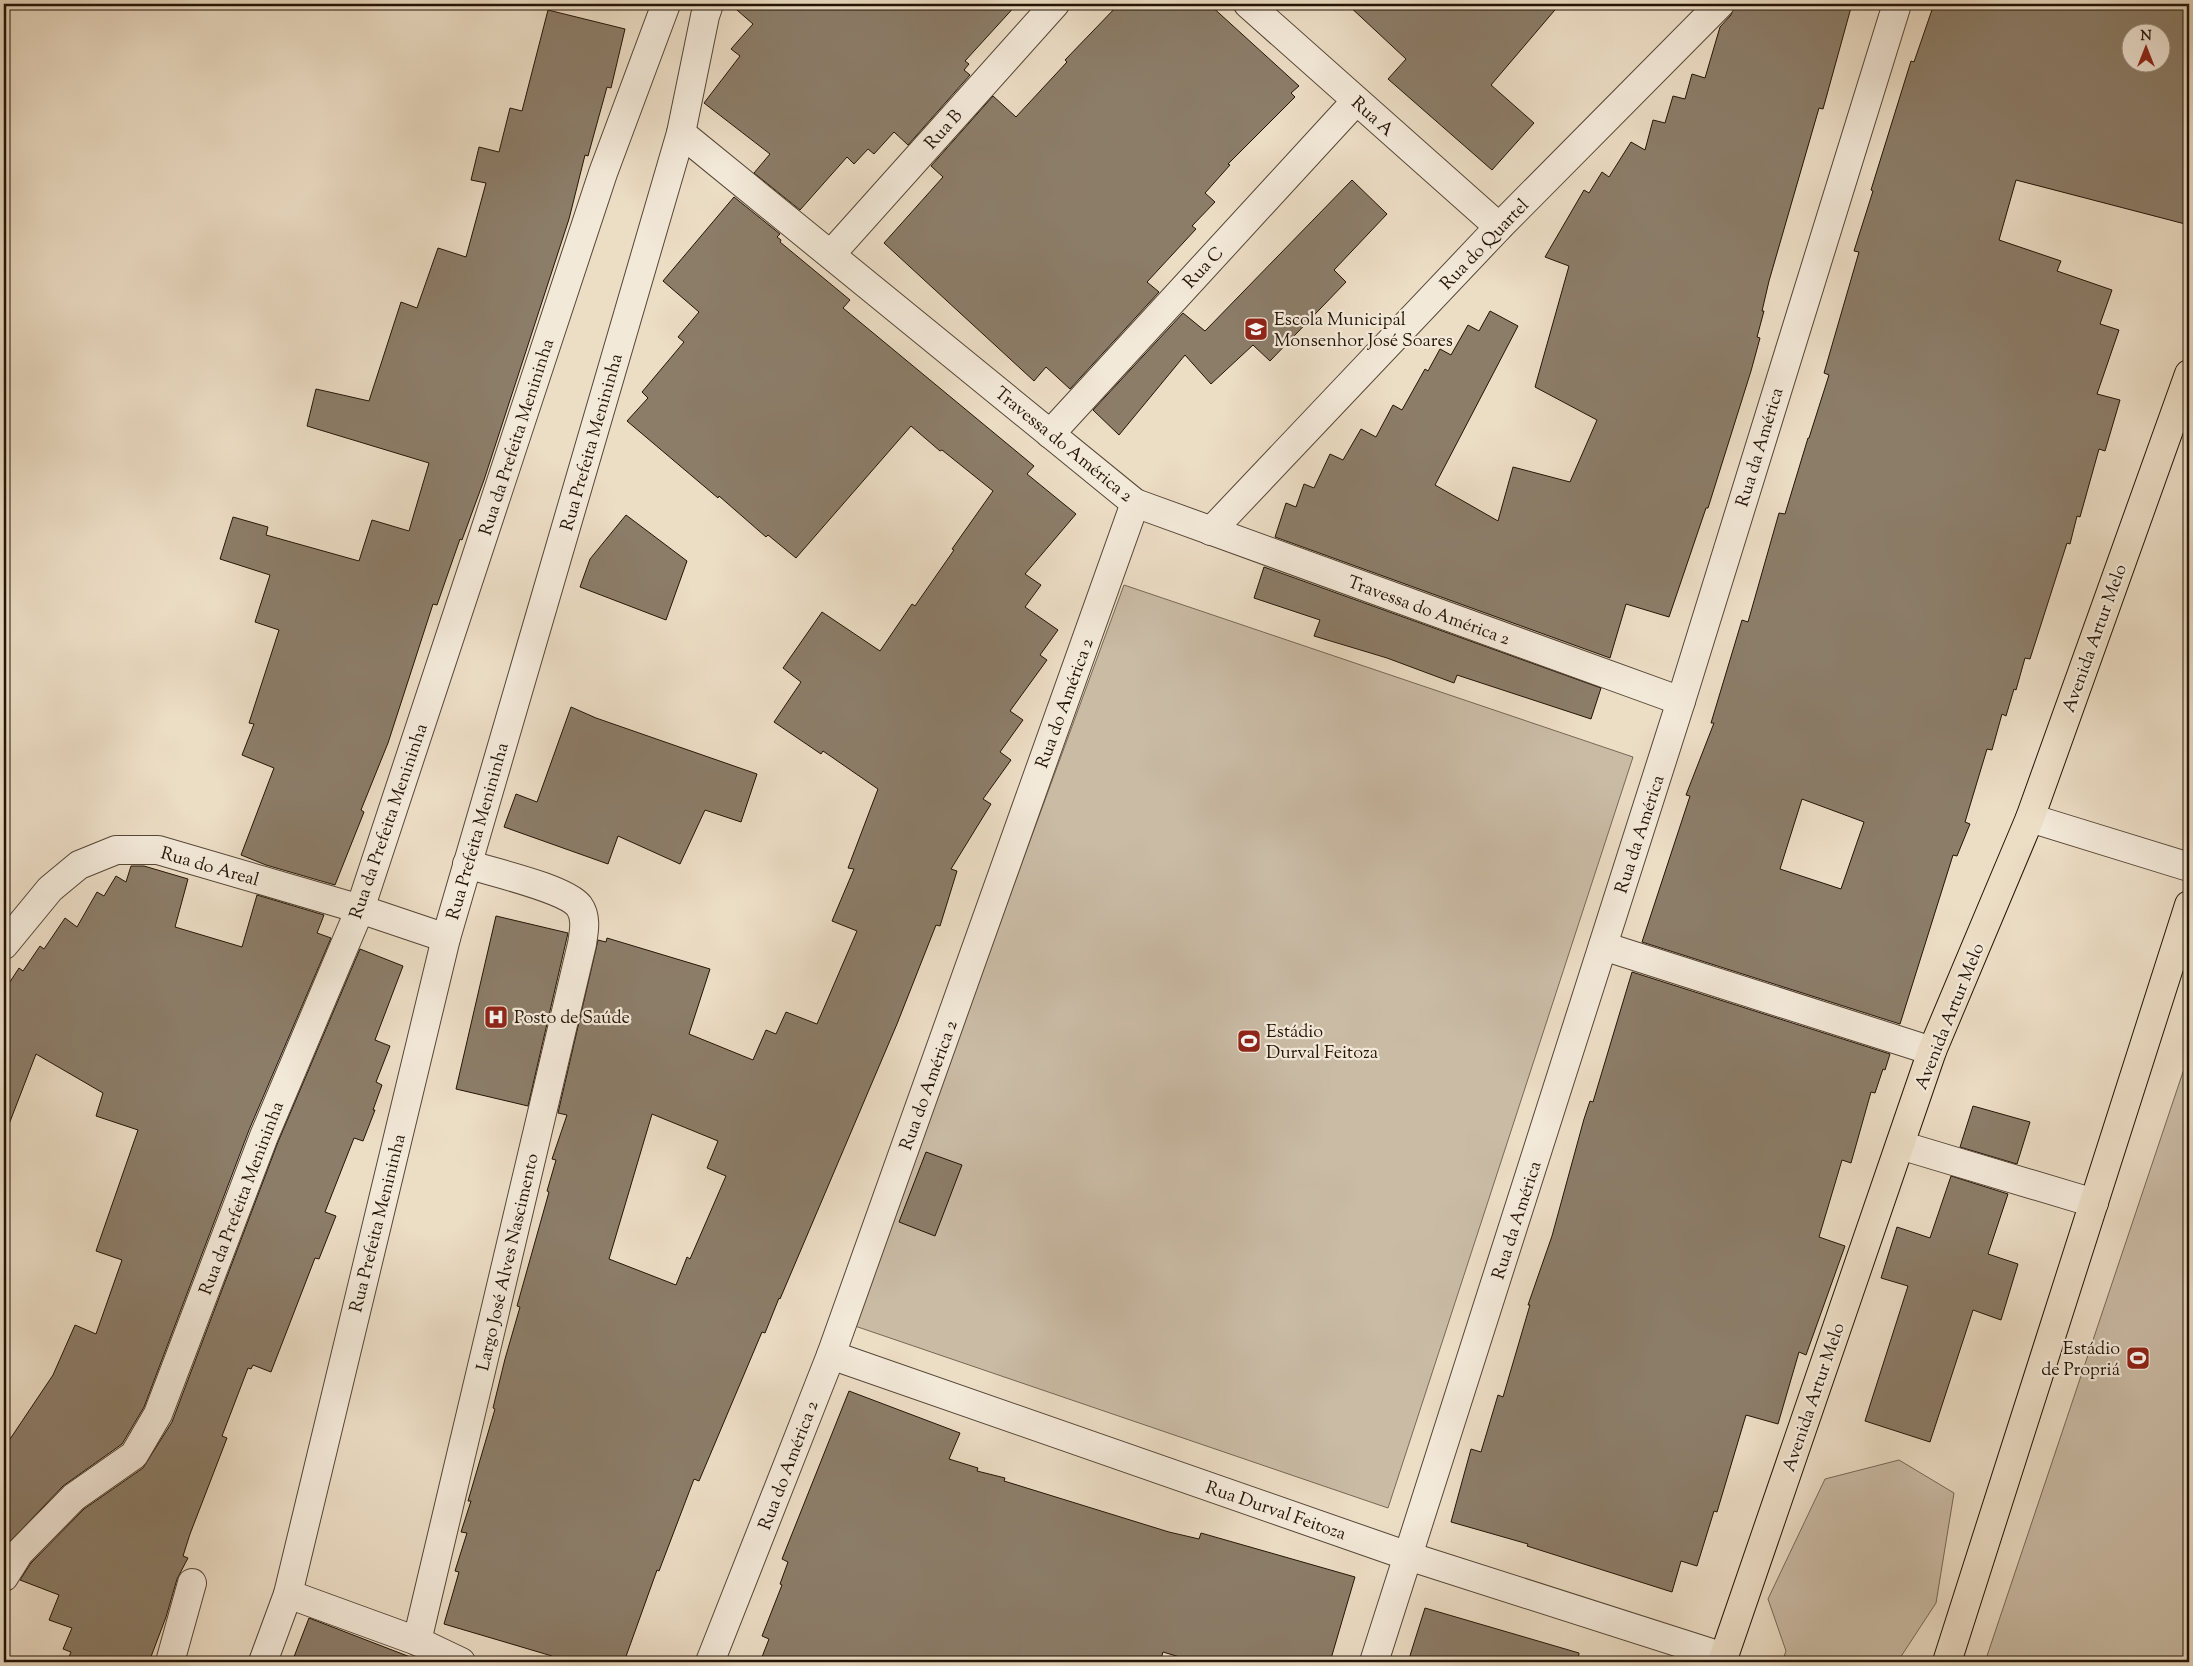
<svg xmlns="http://www.w3.org/2000/svg" width="2193" height="1666" font-family="'Sorts Mill Goudy',serif">
<style>
.green{fill:#cabba5;stroke:#766856}
.building{fill:#8c7d69;stroke:#231406;fill-rule:evenodd}
.lines{fill:none;stroke-linecap:round;stroke-linejoin:round}
.minor-casing{stroke:#554636;stroke-width:30}
.major-casing{stroke:#231406;stroke-width:30}
.minor{stroke:#f3e9d9;stroke-width:28}
.major{stroke:#ecddc5;stroke-width:28}
.labels{text-anchor:middle;stroke-width:4.5;stroke-linejoin:round;paint-order:stroke}
.street-label{font-size:18px;fill:#231406;stroke:#f3e9d9}
.poi-label{font-size:18px;fill:#231406;stroke:#f3e9d9;text-anchor:start}
</style>
<rect width="100%" height="100%" fill="#ecddc5"/>
<filter id="stains"><feTurbulence type="fractalNoise" baseFrequency=".004" numOctaves="4"/><feColorMatrix values="0 0 0 0 .2 0 0 0 0 .09 0 0 0 0 .02 0 0 0 .5 -.17"/></filter>
<radialGradient id="worn" r=".72"><stop offset=".6" stop-color="#630" stop-opacity="0"/><stop offset="1" stop-color="#630" stop-opacity=".3"/></radialGradient>
<g class="green">
<path d="M1124 585 1633 757 1388 1508 852 1325Z"/>
<path d="M2189 1054V1662H1985Z"/>
<path d="M1899 1460 1954 1493 1936 1603 1900 1658 1891 1662H1782L1786 1651 1768 1599 1825 1479Z"/>
</g>
<g class="building">
<path d="M730 4H1017L965 61 969 64 964 70 970 75 908 145 894 132 874 154 868 149 854 164 847 157 800 210 754 173 770 154 704 103 740 56 731 49 753 24Z"/>
<path d="M1119 4H1209L1299 86 1291 93 1295 97 1228 164 1230 165 1205 193 1215 202 1192 226 1196 229 1147 282 1159 292 1070 389 1046 367 1034 381 884 243 943 177 931 166 993 96 1016 117 1067 62 1065 60Z"/>
<path d="M1347 4H1560L1491 85 1534 123 1492 170 1388 79 1406 59Z"/>
<path d="M1735 4H1852L1823 109 1819 108 1769 281 1762 311H1764L1757 337 1760 338 1751 371 1708 508H1706L1669 617 1626 604 1610 658 1275 537 1286 503 1296 507 1304 484 1314 488 1330 454 1343 460 1361 429 1376 437 1393 405 1402 410 1425 369 1428 371 1440 349 1451 355 1468 325 1479 331 1490 311 1518 326 1435 485 1498 521 1513 467 1570 482 1597 420 1535 387 1569 266 1545 257 1584 190 1589 193 1602 172 1609 177 1631 142 1645 150 1653 120 1665 123 1673 96 1685 99 1692 74 1705 78 1720 27 1731 15Z"/>
<path d="M1934 4H2189V225L2016 180 1999 240 2061 261 2057 271 2112 290 2100 324 2119 330 2097 394 2120 400 2105 451 2099 449 2080 517 2077 516 2070 544 2067 543 2030 659 2025 658 2016 690 2014 689 2006 716 2002 714 1992 750 1987 749 1965 822 1970 824 1957 856 1953 855 1900 1024 1642 942 1690 796 1686 795 1714 723H1711L1742 620 1748 622 1779 513 1785 514 1808 438H1809L1829 375 1824 373 1859 252 1854 251 1873 191 1871 190 1911 61 1914 62ZM2130 32H2160V62H2130ZM1802 799 1864 822 1841 889 1780 869Z"/>
<path d="M548 10 625 29 611 88 607 87 588 156 585 155 569 219 484 480 462 540 460 539 437 605 433 604 388 743 361 810 364 812 335 885 266 865 241 855 274 768 242 755 254 724 249 723 279 630 255 622 270 575 220 559 233 517 268 527 266 535 359 561 372 520 409 531 429 463 307 426 316 389 369 401 401 302 417 308 438 248 466 257 486 183 471 180 479 147 499 152 510 108 522 111Z"/>
<path d="M1352 180 1387 214 1334 270 1346 282 1270 361 1253 345 1211 384 1185 355 1119 435 1093 410 1183 313 1205 331Z"/>
<path d="M734 197 780 234 777 237 781 240 780 242 850 300 843 308 1034 466 1027 474 1076 514 1025 574 1041 585 1025 607 1058 630 1040 655 1047 660 1010 711 1023 720 1000 752 1011 760 983 799 991 804 951 869 957 871 940 926 936 925 897 1024 780 1299 779 1298 765 1333 762 1332 699 1481 694 1479 659 1571 657 1570 624 1662H549L552 1656 444 1624 459 1572 455 1571 467 1533 461 1532 471 1501H468L495 1409 493 1408 505 1359 520 1307 517 1306 549 1192 547 1191 556 1160 552 1159 567 1115 558 1113 598 940 606 942 607 938 710 969 689 1034 753 1060 766 1030 776 1034 786 1012 817 1024 857 931 832 921 854 869 848 868 878 789 823 751 821 754 774 722 801 682 783 668 822 612 880 651 912 604 915 606 954 550 952 549 993 491 942 450 940 451 911 426 796 558 768 535 766 537 719 496 718 498 627 421 648 398 642 392 684 342 678 337 699 312 663 281ZM652 1114 718 1141 707 1168 726 1176 690 1259 687 1257 676 1285 609 1259Z"/>
<path d="M626 515 687 561 666 620 580 587 590 559Z"/>
<path d="M1264 567 1601 688 1591 719 1457 675 1454 683 1387 658 1314 636 1320 620 1254 598Z"/>
<path d="M571 707 596 718 757 774 741 822 705 810 680 864 618 836 608 864 504 827 516 794 537 802Z"/>
<path d="M131 866H144L188 879 175 927 242 947 257 895 324 915 317 933 331 938 249 1130 144 1407 122 1444 63 1486 4 1548V1448L53 1375 75 1325 96 1334 122 1260 96 1251 138 1130 96 1116 103 1093 36 1054 6 1132 4 1131V991L19 968 23 971 40 946 44 949 65 918 77 927 97 892 104 896 116 876 126 882Z"/>
<path d="M496 916 568 933 528 1106 456 1089Z"/>
<path d="M360 949 403 966 375 1040 390 1046 376 1082 382 1085 373 1110H375L363 1141 354 1138 325 1212 336 1216 319 1259 315 1258 271 1372 253 1365 251 1369 248 1368 222 1436 227 1438 190 1534 183 1556 188 1558 177 1579 166 1617 149 1662H67L71 1652 63 1649 72 1628 49 1620 59 1595 20 1580 31 1563 84 1509 143 1468 172 1422 278 1142Z"/>
<path d="M1632 972 1890 1054 1885 1070 1883 1069 1875 1093 1871 1092 1851 1163 1842 1160 1819 1237 1845 1246 1806 1355 1799 1352 1778 1424 1746 1415 1717 1512 1714 1511 1697 1566 1681 1561 1672 1592 1527 1546 1528 1544 1451 1522 1471 1449 1481 1452 1498 1395 1503 1397 1530 1305H1528L1552 1236 1584 1119 1590 1101 1593 1102Z"/>
<path d="M1973 1106 2030 1122 2017 1164 1960 1147Z"/>
<path d="M926 1152 962 1165 935 1236 899 1222Z"/>
<path d="M1951 1176 2008 1194 1988 1254 2018 1264 2001 1320 1973 1310 1930 1442 1865 1421 1908 1286 1881 1278 1897 1227 1930 1238Z"/>
<path d="M849 1391 960 1433 949 1459 978 1468 977 1471 1005 1478 1004 1481 1169 1532 1199 1539 1201 1533 1355 1577 1330 1662H1196L1163 1652 1160 1662H760L769 1639 762 1636 782 1585 780 1584 788 1562 782 1559Z"/>
<path d="M1425 1608 1579 1653 1578 1662H1408Z"/>
<path d="M309 1618 418 1660V1662H292Z"/>
</g>
<g class="lines">
<g class="minor-casing">
<g id="minor">
<path d="M1248 4 1499 227"/>
<path d="M681 133 1135 503 1681 701"/>
<path d="M831 254 1055 4"/>
<path d="M1050 434 1356 101"/>
<path d="M1211 531 1499 227 1720 4"/>
<path d="M2030 818 2189 867"/>
<path d="M4 945 50 889 79 865 116 850H158L360 909 446 938"/>
<path d="M1603 946 1932 1051"/>
<path d="M1900 1145 2094 1203"/>
<path d="M831 1355 1408 1556 1724 1657"/>
<path d="M4 1577 19 1553 74 1497 134 1455 158 1414 264 1136 360 909 603 173 666 4"/>
<path d="M288 1594 417 1641 461 1662"/>
<path d="M417 1641 582 944C584 931 587 917 579 906 565 888 491 872 467 864"/>
<path d="M170 1662 192 1583"/>
<path d="M263 1662 288 1594 446 938 681 133 705 16 709 4"/>
<path d="M710 1662 831 1355 1135 503"/>
<path d="M1374 1662 1681 701 1897 4"/>
</g>
</g>
<g class="major-casing">
<g id="major">
<path d="M1722 1662 1932 1051 2030 818 2189 374"/>
<path d="M1947 1662 2189 905"/>
</g>
</g>
<use href="#minor" class="minor"/>
<use href="#major" class="major"/>
</g>
<defs>
<g id="school-square" transform="scale(1.25)"><rect x="-9" y="-9" width="18" height="18" rx="4" fill="#8f2418" stroke="#f3e9d9"/><path d="M0-5L7-2L0 1L-7-2ZM-4 1L0 2.5L4 1V4Q0 6-4 4Z" fill="#fff"/></g>
<g id="hospital-square" transform="scale(1.25)"><rect x="-9" y="-9" width="18" height="18" rx="4" fill="#8f2418" stroke="#f3e9d9"/><path d="M-5-5h3v3.5h4V-5h3V5h-3V1.5h-4V5h-3Z" fill="#fff"/></g>
<g id="stadium-square" transform="scale(1.25)"><rect x="-9" y="-9" width="18" height="18" rx="4" fill="#8f2418" stroke="#f3e9d9"/><path d="M0-5a6.5 5 0 1 0 0 10a6.5 5 0 1 0 0-10ZM-3.5-1.8h7v3.6h-7Z" fill="#fff"/></g>
</defs>
<g fill-rule="evenodd">
<use href="#school-square" x="1256" y="329"/>
<use href="#hospital-square" x="496" y="1017"/>
<use href="#stadium-square" x="1249" y="1041"/>
<use href="#stadium-square" x="2138" y="1358"/>
</g>
<g class="labels">
<g class="street-label">
<text transform="translate(1373 116) rotate(42)" y="6">Rua A</text>
<text transform="translate(943 129) rotate(-48)" y="6">Rua B</text>
<text transform="translate(1484 244) rotate(-46)" y="6">Rua do Quartel</text>
<text transform="translate(1203 267) rotate(-47)" y="6">Rua C</text>
<text transform="translate(516 437) rotate(-72)" y="6">Rua da Prefeita Menininha</text>
<text transform="translate(591 442) rotate(-74)" y="6">Rua Prefeita Menininha</text>
<text transform="translate(1064 444) rotate(39)" y="6">Travessa do América 2</text>
<text transform="translate(1759 447) rotate(-73)" y="6">Rua da América</text>
<text transform="translate(1429 610) rotate(20)" y="6">Travessa do América 2</text>
<text transform="translate(2094 638) rotate(-70)" y="6">Avenida Artur Melo</text>
<text transform="translate(1064 703) rotate(-70)" y="6">Rua do América 2</text>
<text transform="translate(388 821) rotate(-71)" y="6">Rua da Prefeita Menininha</text>
<text transform="translate(477 831) rotate(-74)" y="6">Rua Prefeita Menininha</text>
<text transform="translate(1639 834) rotate(-72)" y="6">Rua da América</text>
<text transform="translate(210 866) rotate(16)" y="6">Rua do Areal</text>
<text transform="translate(1949 1016) rotate(-68)" y="6">Avenida Artur Melo</text>
<text transform="translate(928 1085) rotate(-70)" y="6">Rua do América 2</text>
<text transform="translate(241 1198) rotate(-69)" y="6">Rua da Prefeita Menininha</text>
<text transform="translate(1516 1220) rotate(-72)" y="6">Rua da América</text>
<text transform="translate(377 1223) rotate(-76)" y="6">Rua Prefeita Menininha</text>
<text transform="translate(507 1262) rotate(-77)" y="6">Largo José Alves Nascimento</text>
<text transform="translate(1813 1397) rotate(-71)" y="6">Avenida Artur Melo</text>
<text transform="translate(788 1465) rotate(-69)" y="6">Rua do América 2</text>
<text transform="translate(1276 1510) rotate(19)" y="6">Rua Durval Feitoza</text>
</g>
<g class="poi-label">
<text x="1274" y="325">Escola Municipal<tspan x="1274" dy="21">Monsenhor José Soares</tspan></text>
<text x="514" y="1023">Posto de Saúde</text>
<text x="1266" y="1037">Estádio<tspan x="1266" dy="21">Durval Feitoza</tspan></text>
<text x="2120" y="1354" text-anchor="end">Estádio<tspan x="2120" dy="21">de Propriá</tspan></text>
</g>
</g>
<rect width="2193" height="1666" fill="none" stroke="#ecddc5" stroke-width="20"/>
<rect x="5" y="5" width="2183" height="1656" fill="none" stroke="#231406" stroke-width="2.5"/>
<rect x="10" y="10" width="2173" height="1646" fill="none" stroke="#231406"/>
<g transform="translate(2146 48)"><circle r="24" fill="#f3e9d9" stroke="#a09485"/>
<path d="M0-4L9 19L0 12L-9 19Z" fill="#8f2418"/>
<text y="-8" font-size="14" font-weight="bold" text-anchor="middle" fill="#231406">N</text>
</g>
<rect width="100%" height="100%" filter="url(#stains)"/>
<rect width="100%" height="100%" fill="url(#worn)"/>
</svg>
